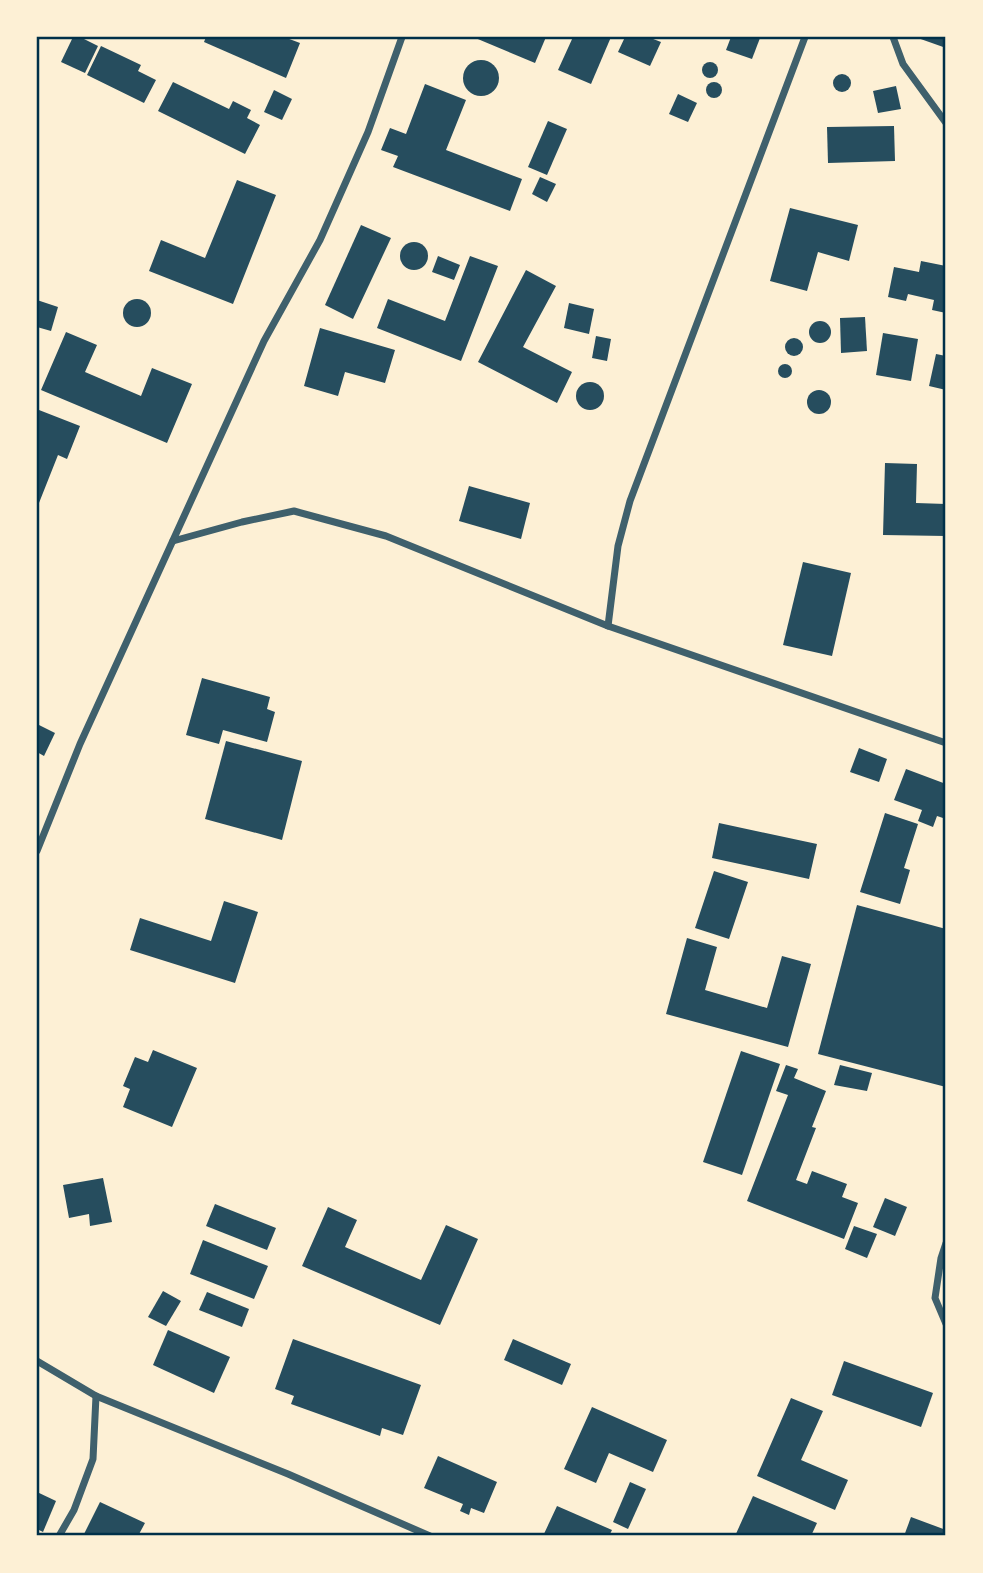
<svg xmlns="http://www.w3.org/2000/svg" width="983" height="1573" font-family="'IBM Plex Sans',sans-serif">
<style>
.building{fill:#264d5e}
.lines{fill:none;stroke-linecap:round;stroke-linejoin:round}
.minor{stroke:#3f606c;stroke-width:7}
.neatline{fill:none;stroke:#003049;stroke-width:2.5}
</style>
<rect width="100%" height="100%" fill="#fdf0d5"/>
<g class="building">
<path d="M73 37H80L98 46 85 73 61 62Z"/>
<path d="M206 37H284L300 43 286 78 204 42Z"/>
<path d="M473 37H546L535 63Z"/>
<path d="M573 37H611L591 84 558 70Z"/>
<path d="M625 37H648L661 42 650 66 618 52Z"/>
<path d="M731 37 760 38 752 59 726 50Z"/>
<path d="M915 37H946V48Z"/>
<path d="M101 46 141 65 138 71 156 80 144 103 87 75Z"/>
<circle cx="481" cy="78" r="18"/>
<circle cx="710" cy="70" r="8"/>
<circle cx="842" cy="83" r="9"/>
<path d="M173 82 229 109 233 101 251 110 247 118 260 125 245 154 158 111Z"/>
<circle cx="714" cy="90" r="8"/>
<path d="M425 84 466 100 446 150 522 179 510 211 393 167 398 156 381 150 390 128 406 134Z"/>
<path d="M896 86 901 109 878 113 873 91Z"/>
<path d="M274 90 292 99 282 120 264 112Z"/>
<path d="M678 94 697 103 688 122 669 114Z"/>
<path d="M548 121 567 129 547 175 528 167Z"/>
<path d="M894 126 895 161 828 163 827 127Z"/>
<path d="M540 177 556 184 547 202 532 194Z"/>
<path d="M237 180 276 195 233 304 149 271 161 240 205 258Z"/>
<path d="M790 208 858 225 849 261 818 252 807 291 770 281Z"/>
<path d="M361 225 391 238 353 319 325 305Z"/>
<circle cx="414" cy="256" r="14"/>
<path d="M438 256 460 265 454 280 432 272Z"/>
<path d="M470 256 498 266 461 361 377 328 388 299 445 321Z"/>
<path d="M921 261 946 266V313L932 310 934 300 908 294 906 301 888 297 894 267 919 272Z"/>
<path d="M526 270 556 286 523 347 572 372 557 403 478 362Z"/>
<circle cx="137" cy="313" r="14"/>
<path d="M37 300 58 307 51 331 37 327Z"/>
<path d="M569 303 594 309 589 334 564 328Z"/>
<path d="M865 317 867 351 841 353 840 318Z"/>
<circle cx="820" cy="332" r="11"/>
<path d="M320 328 395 350 385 383 345 372 338 396 304 386Z"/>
<path d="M66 332 97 345 85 372 141 396 152 368 192 384 167 443 41 390Z"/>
<path d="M883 333 918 339 911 381 876 375Z"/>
<path d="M596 336 611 339 607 361 592 358Z"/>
<circle cx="794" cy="347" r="9"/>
<path d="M936 354 946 356V390L929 386Z"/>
<circle cx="785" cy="371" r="7"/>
<circle cx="590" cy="396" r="14"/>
<circle cx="819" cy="402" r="12"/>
<path d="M39 410 80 426 67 459 58 455 37 508V415Z"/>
<path d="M885 463 917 464 916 503 946 504V536L883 535Z"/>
<path d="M469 486 530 503 521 539 459 521Z"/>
<path d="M803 562 851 573 832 656 783 645Z"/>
<path d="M202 678 270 697 267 709 275 712 267 742 223 730 219 744 186 735Z"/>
<path d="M37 724 55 733 44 756 37 752Z"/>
<path d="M226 741 302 761 282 840 205 819Z"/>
<path d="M859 748 887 759 879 782 850 772Z"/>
<path d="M906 769 946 784V819L937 816 933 827 918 821 922 810 894 800Z"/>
<path d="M885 813 918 824 904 868 910 870 900 904 860 892Z"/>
<path d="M719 823 817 844 809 879 712 858Z"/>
<path d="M714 871 748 882 729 939 695 928Z"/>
<path d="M224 901 258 912 235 983 130 950 140 918 211 941Z"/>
<path d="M857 905 946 929V1087L818 1054Z"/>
<path d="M687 938 717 947 705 990 767 1008 782 956 811 964 788 1047 666 1014Z"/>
<path d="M153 1050 197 1068 172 1127 123 1107 130 1089 123 1086 135 1057 148 1062Z"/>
<path d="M741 1051 780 1064 742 1175 703 1162Z"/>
<path d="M786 1065 798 1069 794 1078 826 1091 812 1127 816 1128 796 1180 807 1184 812 1171 847 1184 842 1197 858 1203 844 1239 747 1201 788 1095 776 1091Z"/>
<path d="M840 1065 872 1073 867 1091 834 1085Z"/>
<path d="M103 1178 112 1222 90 1226 89 1214 69 1218 63 1185Z"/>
<path d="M885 1198 907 1207 895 1236 873 1227Z"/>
<path d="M215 1204 276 1228 267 1250 206 1226Z"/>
<path d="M328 1207 357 1220 345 1247 421 1280 446 1225 478 1239 440 1325 302 1266Z"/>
<path d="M854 1226 877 1234 867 1258 845 1249Z"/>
<path d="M203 1240 268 1266 254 1299 190 1274Z"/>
<path d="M163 1291 181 1301 166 1326 148 1317Z"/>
<path d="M207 1292 249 1309 242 1327 199 1310Z"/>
<path d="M168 1330 230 1357 214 1393 153 1365Z"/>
<path d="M293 1339 421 1385 403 1435 382 1428 380 1436 291 1404 294 1396 275 1389Z"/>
<path d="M513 1339 571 1364 562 1385 504 1360Z"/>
<path d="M844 1361 933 1393 921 1427 832 1395Z"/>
<path d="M791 1398 823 1411 801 1460 848 1480 835 1510 757 1476Z"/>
<path d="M592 1407 667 1440 653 1472 609 1453 596 1483 564 1469Z"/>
<path d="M438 1456 497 1482 484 1513 471 1508 469 1515 460 1511 463 1504 424 1488Z"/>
<path d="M630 1482 646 1489 628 1529 613 1522Z"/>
<path d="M37 1492 56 1501 43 1532 37 1529Z"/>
<path d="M753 1496 817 1523 811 1536H735Z"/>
<path d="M100 1502 145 1523 138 1536H83Z"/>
<path d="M557 1506 612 1530 609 1536H543Z"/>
<path d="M911 1517 946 1530V1536H904Z"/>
</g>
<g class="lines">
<g class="minor">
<path d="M893 37 903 64 946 123"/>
<path d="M173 541 242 522 294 511 386 536 608 626 946 743"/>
<path d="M608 626 618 546 630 501 805 37"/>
<path d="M37 851 80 744 264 341 320 240 368 132 402 37"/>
<path d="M946 1243 941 1258 935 1298 946 1324"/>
<path d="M37 1361 96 1396 288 1474 430 1536"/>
<path d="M59 1536 74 1510 93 1459 96 1396"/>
</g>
</g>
<rect width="983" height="1573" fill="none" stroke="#fdf0d5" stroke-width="77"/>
<rect x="38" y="38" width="906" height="1496" class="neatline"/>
</svg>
